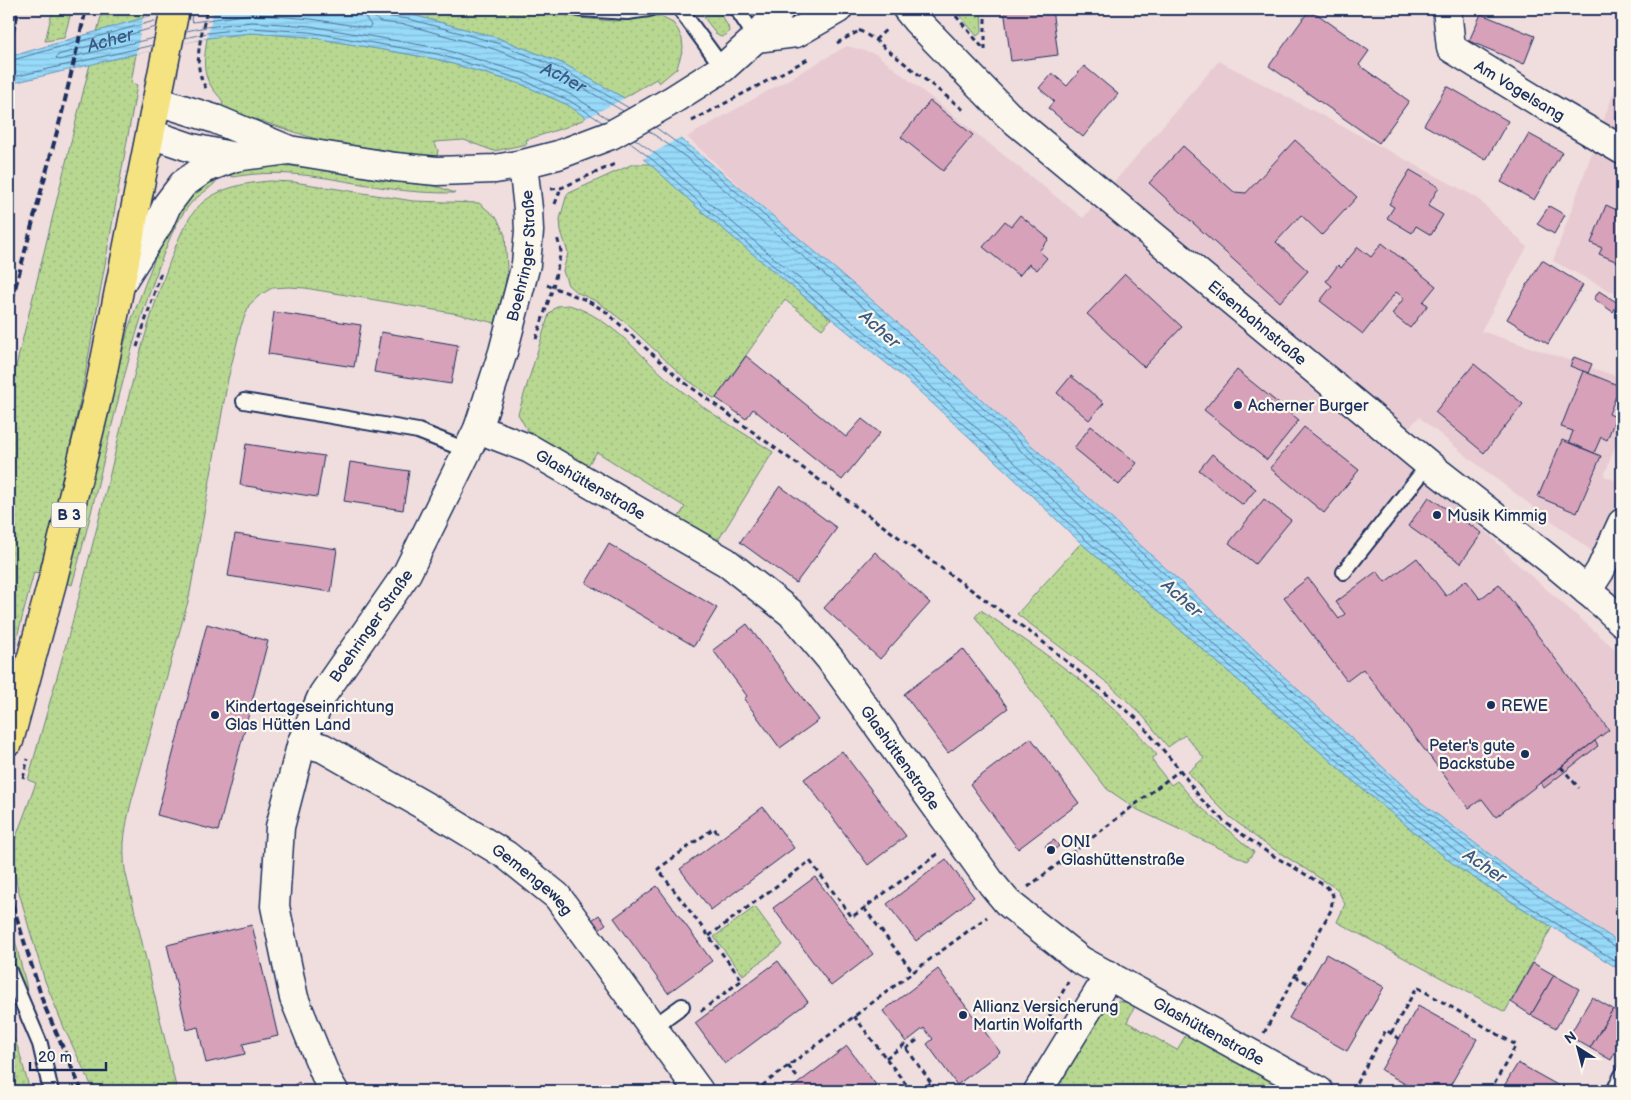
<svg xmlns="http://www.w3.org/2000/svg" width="1631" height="1100" font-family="'Balsamiq Sans',sans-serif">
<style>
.built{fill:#e8cbd2}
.grass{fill:url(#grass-dots);stroke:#6a8478}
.water{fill:url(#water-rules);stroke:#6596bb}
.pier{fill:#f0dddd}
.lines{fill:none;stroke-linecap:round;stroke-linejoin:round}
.shore{stroke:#4d739c;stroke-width:1}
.building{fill:#d6a1b9;stroke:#1b2f5e}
.service-casing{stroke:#1b2f5e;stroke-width:18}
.minor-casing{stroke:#1b2f5e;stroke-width:31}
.tertiary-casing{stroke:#1b2f5e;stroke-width:31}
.primary-casing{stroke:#1b2f5e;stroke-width:31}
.path{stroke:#1b2f5e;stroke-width:3;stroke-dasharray:5 4;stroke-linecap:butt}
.service{stroke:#fbf7ec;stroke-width:14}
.minor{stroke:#fbf7ec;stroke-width:28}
.tertiary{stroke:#fbf7ec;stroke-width:28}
.primary{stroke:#f5e382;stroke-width:28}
.rail{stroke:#1b2f5e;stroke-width:4;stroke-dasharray:8 4;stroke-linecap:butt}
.poi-dot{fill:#1b2f5e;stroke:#fbf7ec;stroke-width:2}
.labels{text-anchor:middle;stroke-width:4.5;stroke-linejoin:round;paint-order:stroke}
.shield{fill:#fbf7ec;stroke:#5e6b89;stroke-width:1}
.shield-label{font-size:15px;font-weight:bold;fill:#1b2f5e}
.street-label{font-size:16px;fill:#1b2f5e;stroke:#fbf7ec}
.poi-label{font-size:16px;fill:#1b2f5e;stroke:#fbf7ec;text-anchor:start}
.water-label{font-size:18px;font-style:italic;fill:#3a5a85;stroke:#fbf7ec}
</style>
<defs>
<pattern id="grass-dots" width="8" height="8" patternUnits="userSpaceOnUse" patternTransform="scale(1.25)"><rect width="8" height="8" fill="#b8d891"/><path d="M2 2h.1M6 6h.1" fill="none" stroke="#9eba7f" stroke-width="1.8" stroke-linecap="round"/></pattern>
<pattern id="water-rules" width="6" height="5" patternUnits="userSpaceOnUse" patternTransform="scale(1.25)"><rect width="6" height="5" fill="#97daf9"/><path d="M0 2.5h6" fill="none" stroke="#82bbd8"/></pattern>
</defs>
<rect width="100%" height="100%" fill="#f0dddd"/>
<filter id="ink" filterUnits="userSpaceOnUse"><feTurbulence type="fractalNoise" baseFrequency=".02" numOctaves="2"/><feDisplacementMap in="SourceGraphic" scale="10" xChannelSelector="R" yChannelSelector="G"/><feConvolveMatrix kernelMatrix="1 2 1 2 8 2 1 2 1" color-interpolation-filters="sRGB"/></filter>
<g filter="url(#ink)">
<g class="built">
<path d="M847 46 876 54 1083 218 1219 61 1476 197 1527 247 1481 331 1622 378V428L1604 476 1622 483V574L1474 462 1419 417 1389 450 1491 536 1514 561 1622 655V944L1525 881 1422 803 886 312 770 214 687 137Z"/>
<path d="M1622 69V297L1553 261Z"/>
</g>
<g class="grass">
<path d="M53 9H72L64 38 45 41Z"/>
<path d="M103 9H145L143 18 97 32Z"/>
<path d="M360 9H542L579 18 613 21 631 20 651 16H659L673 23 678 30 682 39 683 48 677 68 659 83 656 79 624 98 564 64 498 38 409 14Z"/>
<path d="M698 9H717L728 26 729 31 726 35 721 37 717 35Z"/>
<path d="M954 9H981L982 32 977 36Z"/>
<path d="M251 33 309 37 436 59 521 84 568 105 587 118 566 127 526 140 527 144 494 151 464 140 434 142 438 150 437 156 407 154 319 140 221 108 223 102C220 96 214 92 211 86 201 71 205 55 207 38Z"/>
<path d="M136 54 131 83 137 85 83 387 59 496 39 573 34 572 9 668V395L90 64Z"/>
<path d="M633 164H650L698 208 831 319 822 329 785 300 715 399 686 379 627 324 598 302 576 292 568 285 563 271 568 253 561 231 560 219 567 194Z"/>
<path d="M256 165H282L313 168 388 181 436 186 455 193C432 193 409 192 386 188 333 180 287 167 233 177L228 174 240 168Z"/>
<path d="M216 176 217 179 215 183C206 192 195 197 187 208 171 229 163 256 154 280 118 379 101 484 72 585L66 583 128 329 169 221 178 204Z"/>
<path d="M270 181 294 182 413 201 479 203 497 218 505 235 507 268 505 287 495 323 458 314 305 288 289 287 272 288 260 295 249 305 241 326 228 379 189 598 131 803C125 829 122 843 125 870L177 1091H94L65 1030 45 981 29 928 9 856 36 783 28 780C50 700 74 620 94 539 117 450 134 359 166 272 174 251 182 225 197 208 215 188 245 183 270 181Z"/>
<path d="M569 305C613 318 642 359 678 388 707 412 741 431 773 452L714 547 675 523 685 507 597 452 586 468 530 435 518 414 549 314 557 306Z"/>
<path d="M1081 543 1373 798 1457 867 1552 927 1505 1012 1337 922 1345 904 1337 889 1261 841 1230 817 1205 792 1188 772 1204 758 1185 735 1168 747 1142 715 1109 684 1017 614Z"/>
<path d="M981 610C1021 638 1064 665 1101 697 1122 715 1139 734 1157 755L1151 759 1171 785 1177 781 1197 804 1254 852 1247 861 1138 810 1107 789 975 617Z"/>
<path d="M755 907 783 945 743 975 714 937Z"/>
<path d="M9 917 26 984 28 1000 9 946Z"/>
<path d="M1118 1001 1136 1004 1127 1022 1177 1050 1187 1033 1290 1091H1054L1096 1017 1108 1006Z"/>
<path d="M9 1025 19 1051 30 1091H9Z"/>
</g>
<path class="water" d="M183 9H360L409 14 498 38 564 64 624 98 694 149 886 312 1422 803 1525 881 1622 944V971L1457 867 1373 798 1081 543 1005 470 908 381 773 271 698 208 650 164 568 105 521 84 436 59 309 37 251 33 207 38 168 46 9 84V57L143 18Z"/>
<g class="pier">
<path d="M183 9H214L207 38 136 54 143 18Z"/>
<path d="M627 97 681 137 641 160 584 119Z"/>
</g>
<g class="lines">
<g class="shore">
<path d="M193 9 191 20 193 22 251 14 311 19 369 28 371 25 365 17 364 9"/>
<path id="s1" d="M372 9 373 16 380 22 407 25 494 49 559 74 623 111"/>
<path d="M378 9 379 13 383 16 409 19 497 43 562 69 629 108"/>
<path d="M186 31 206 27 252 22 310 26 439 48 526 74 574 96 608 119"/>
<path id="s2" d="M154 38 59 60 56 58 58 55 156 27"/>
<path d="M185 38 207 33 251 28 309 32 437 54 523 80 570 101 602 122"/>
<path d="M9 61 158 20"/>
<path d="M9 78 153 45"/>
<path d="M655 127 691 153 882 316 1419 806 1522 885 1608 942 1619 948H1622"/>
<path d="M635 139 657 155 706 200 780 263 915 372 1013 461 1089 535 1380 789 1464 858 1488 874 1491 873V869L1414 811 878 320 687 158 649 131"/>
<path d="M629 142 653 160 702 205 776 268 911 377 1009 466 1085 539 1376 794 1460 863 1622 965"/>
</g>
</g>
<g class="building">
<path d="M1004 9H1052L1058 55 1011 61Z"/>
<path d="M1074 9H1097V11L1075 13Z"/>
<path d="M1310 9 1369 51 1359 65 1409 101 1379 143 1269 66Z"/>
<path d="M1481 14 1535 36 1524 64 1469 41Z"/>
<path d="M1084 66 1118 94 1083 137 1048 108 1054 101 1039 88 1052 73 1067 86Z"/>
<path d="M1447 86 1508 121 1486 160 1424 125Z"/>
<path d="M930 101 973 135 943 171 901 137Z"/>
<path d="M1617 110 1622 112V130L1616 128Z"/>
<path d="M1529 134 1562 152 1534 200 1501 182Z"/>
<path d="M1295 140 1357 197 1322 235 1301 215 1276 242 1308 271 1280 302 1149 183 1183 146 1234 192 1246 193Z"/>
<path d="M1410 170 1439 187 1428 206 1443 215 1431 235 1416 226 1412 233 1387 218 1394 207 1389 204Z"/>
<path d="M1622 203V264L1599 254 1602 248 1591 243 1606 205 1619 211Z"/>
<path d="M1549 206 1565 215 1554 234 1537 224Z"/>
<path d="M1020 215 1049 239 1039 251 1047 258 1037 270 1029 264 1019 276 983 247 1005 221 1011 226Z"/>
<path d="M1382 243 1436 286 1423 302 1428 305 1410 328 1392 314 1404 298 1396 292 1363 334 1320 301 1332 286 1326 281 1338 265 1341 268 1358 247 1371 257Z"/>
<path d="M1542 260 1583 285 1548 344 1507 319Z"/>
<path d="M1125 274 1182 327 1144 367 1087 314Z"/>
<path d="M1599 291 1618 303 1613 312 1594 299Z"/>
<path d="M274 312 361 325 354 367 268 354Z"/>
<path d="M381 332 458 345 451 384 374 372Z"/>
<path d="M746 356 846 437 862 419 880 433 842 480 753 409 746 419 716 398Z"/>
<path d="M1574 357 1592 364 1588 373 1570 366Z"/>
<path d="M1474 364 1523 404 1484 453 1435 412Z"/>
<path d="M1237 370 1299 420 1267 460 1204 410Z"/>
<path d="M1583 371 1620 386 1609 414 1616 417 1607 440 1601 437 1594 453 1569 442 1573 431 1561 427Z"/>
<path d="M1071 376 1104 403 1089 420 1057 393Z"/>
<path d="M1091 426 1137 463 1119 485 1074 448Z"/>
<path d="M1304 427 1359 470 1324 513 1270 468Z"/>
<path d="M1562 440 1601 456 1577 513 1538 497Z"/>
<path d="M246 444 324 456 317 497 240 485Z"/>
<path d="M1212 454 1256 489 1243 505 1199 470Z"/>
<path d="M350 462 409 471 403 510 344 501Z"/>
<path d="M780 486 837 528 796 583 740 542Z"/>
<path d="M1429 497 1482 533 1461 563 1408 526Z"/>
<path d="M1264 499 1291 520 1255 564 1229 543Z"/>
<path d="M235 534 337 549 331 592 228 576Z"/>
<path d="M609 544 717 608 694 646 586 583Z"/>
<path d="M875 552 930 603 880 659 824 608Z"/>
<path d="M1417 558 1446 596 1466 580 1480 599 1499 584 1609 730 1496 817 1482 799 1469 808 1363 669 1347 681 1284 597 1308 578 1339 619 1345 614 1336 602 1377 571 1385 582Z"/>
<path d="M207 624 268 641 218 831 157 815Z"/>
<path d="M747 624 819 720 780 748 744 699 747 696 713 650Z"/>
<path d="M963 649 1008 708 948 753 904 694Z"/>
<path d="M1031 738 1079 803 1018 849 970 784Z"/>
<path d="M1595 741 1598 746 1544 788 1541 783Z"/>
<path d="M842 751 906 836 868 865 804 779Z"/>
<path d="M763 807 794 848 711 910 680 869Z"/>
<path d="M1054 840 1059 846 1050 853 1045 846Z"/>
<path d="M946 859 974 897 916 941 887 904Z"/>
<path d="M815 877 873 954 831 986 773 908Z"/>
<path d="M657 886 712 961 668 993 614 918Z"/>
<path d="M599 915 606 924 599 929 592 920Z"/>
<path d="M252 925 278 1036 243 1044 245 1054 206 1063 198 1027 187 1030 167 945Z"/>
<path d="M1326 954 1384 987 1347 1051 1289 1018Z"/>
<path d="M778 961 808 1002 725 1064 695 1023Z"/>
<path d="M1533 963 1554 975 1531 1015 1511 1002Z"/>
<path d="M938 969 1000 1052 957 1085 927 1044 933 1039 924 1028 906 1042 883 1011Z"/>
<path d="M1554 975 1579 989 1556 1028 1531 1015Z"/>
<path d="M1592 997 1613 1009 1590 1048 1569 1036Z"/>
<path d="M1418 1006 1477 1039 1447 1091H1417L1381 1070Z"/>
<path d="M1613 1009 1622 1015V1040L1611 1060 1590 1048Z"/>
<path d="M847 1046 876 1085 868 1091H788Z"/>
<path d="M1518 1063 1568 1091H1501Z"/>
<path d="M299 1082 305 1091H285Z"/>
</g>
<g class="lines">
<g class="service-casing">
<g id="service">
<path d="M580 9 627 12 649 9"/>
<path d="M680 9 723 68"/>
<path d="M737 9 756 38"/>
<path d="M244 401 418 431 469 451"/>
<path d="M1344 572 1429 464"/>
<path d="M9 971 40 1044 51 1091"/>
<path d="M653 1027 682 1006"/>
<path d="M1614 1091 1622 1075"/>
</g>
</g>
<g class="minor-casing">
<g id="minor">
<path id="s3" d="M1447 9 1451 48 1539 102 1622 150"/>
<path id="s4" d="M478 429 530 449 726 562 791 613 830 659 992 884 1007 902 1080 960 1319 1091"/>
<path d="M1587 591 1600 571 1622 523"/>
<path id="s5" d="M302 742 323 748 432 810 506 855 557 896 699 1091"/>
<path id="s6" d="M334 1091 327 1079 294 998 275 906 280 827 302 742 323 694 407 573 478 429 503 352 526 264 529 231 528 209 523 164"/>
<path d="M1038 1091 1109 975"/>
</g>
</g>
<g class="tertiary-casing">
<g id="tertiary">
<path id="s7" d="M907 9 916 20 1008 115 1439 473 1549 559 1604 605 1622 622"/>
<path d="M756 38 796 33 838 9"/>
<path d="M157 101 215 119 289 150 395 167 437 171 495 169 523 164 558 155 611 135 629 125 671 101 723 68 756 38 780 9"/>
<path d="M151 134 192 148 235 157"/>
<path d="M121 283 159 223 167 205 183 184 204 169 235 157 288 150"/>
</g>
</g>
<g class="primary-casing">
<path id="primary" d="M9 741 53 579 99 391 175 9"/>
</g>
<g class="path">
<path d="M950 9 983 48"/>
<path d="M985 9V50"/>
<path d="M859 30 875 40 965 111"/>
<path d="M875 40 888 28"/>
<path d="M837 43 859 31"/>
<path d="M206 88C191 64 202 35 207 9"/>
<path d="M692 121 808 59"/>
<path d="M551 189 561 188 615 164"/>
<path d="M555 204 561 188"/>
<path d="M547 285 586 300 605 311 681 380 1038 638 1136 718 1180 770 1201 799 1226 823 1267 852 1327 887 1333 895 1331 910 1264 1033"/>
<path d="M536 339 553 287 561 251 557 237"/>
<path d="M137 347 161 272"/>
<path d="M1561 767 1579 788"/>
<path d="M23 778 28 759"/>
<path d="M1028 887 1180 770"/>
<path d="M864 908 913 972"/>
<path d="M709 936 810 861 852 917 939 853"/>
<path d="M1295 976 1309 984"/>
<path d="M701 1011 742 980 658 869 714 828 718 834"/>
<path d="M854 1016 911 1091"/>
<path d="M1045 1025 1068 982"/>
<path d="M1391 1033 1417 987 1516 1045 1492 1088"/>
<path d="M906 1049 920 1038"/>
<path d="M886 1058 904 1045 937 1091"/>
<path d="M788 1066 797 1077"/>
<path d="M755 1091 913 972 987 917"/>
<path d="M902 1091 908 1087"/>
<path d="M919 1091 931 1083"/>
<path d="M1352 1091 1386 1030 1400 1039"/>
<path d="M1484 1091 1487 1085 1498 1091"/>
</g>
<use href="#service" class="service"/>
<use href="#minor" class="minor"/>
<use href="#tertiary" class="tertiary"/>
<use href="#primary" class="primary"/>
<g class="rail">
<path d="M9 45 19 9"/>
<path d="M9 311 62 113 86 9"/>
<path d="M9 893 44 1005 82 1091"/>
</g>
</g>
</g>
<g class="poi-dot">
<circle cx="1238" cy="405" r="5"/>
<circle cx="1437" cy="515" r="5"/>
<circle cx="1491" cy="705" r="5"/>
<circle cx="215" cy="715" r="5"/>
<circle cx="1525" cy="754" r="5"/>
<circle cx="1051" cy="850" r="5"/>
<circle cx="963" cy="1015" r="5"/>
</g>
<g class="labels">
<rect class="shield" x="51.5" y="502.5" width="35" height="25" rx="4"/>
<g class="shield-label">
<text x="69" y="520">B 3</text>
</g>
<g class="street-label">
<text dy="6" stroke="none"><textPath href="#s3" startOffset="120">Am Vogelsang</textPath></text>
<text dy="6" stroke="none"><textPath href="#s6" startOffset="902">Boehringer Straße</textPath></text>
<text dy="6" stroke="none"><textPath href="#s7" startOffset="471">Eisenbahnstraße</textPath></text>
<text dy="6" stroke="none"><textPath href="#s4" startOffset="126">Glashüttenstraße</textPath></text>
<text dy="6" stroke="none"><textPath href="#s6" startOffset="498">Boehringer Straße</textPath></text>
<text dy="6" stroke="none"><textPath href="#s4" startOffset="546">Glashüttenstraße</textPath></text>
<text dy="6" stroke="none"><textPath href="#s5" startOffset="270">Gemengeweg</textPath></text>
<text dy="6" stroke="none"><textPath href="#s4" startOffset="966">Glashüttenstraße</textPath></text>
</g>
<g class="poi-label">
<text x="1248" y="411">Acherner Burger</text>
<text x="1447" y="521">Musik Kimmig</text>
<text x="1501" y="711">REWE</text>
<text x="225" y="712">Kindertageseinrichtung<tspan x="225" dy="18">Glas Hütten Land</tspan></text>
<text x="1515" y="751" text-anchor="end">Peter's gute<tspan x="1515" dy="18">Backstube</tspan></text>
<text x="1061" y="847">ONI<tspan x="1061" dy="18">Glashüttenstraße</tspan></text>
<text x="973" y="1012">Allianz Versicherung<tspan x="973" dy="18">Martin Wolfarth</tspan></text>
</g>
<g class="water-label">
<text dy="6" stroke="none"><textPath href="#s2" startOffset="159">Acher</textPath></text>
<text dy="6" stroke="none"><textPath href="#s1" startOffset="209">Acher</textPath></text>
<text transform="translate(880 329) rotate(42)" y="6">Acher</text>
<text transform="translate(1182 598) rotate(42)" y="6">Acher</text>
<text transform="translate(1485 866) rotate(34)" y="6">Acher</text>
</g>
</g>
<rect width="1631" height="1100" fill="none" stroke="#fbf7ec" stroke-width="30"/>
<rect x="15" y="15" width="1601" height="1070" fill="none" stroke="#1b2f5e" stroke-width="2" filter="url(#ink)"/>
<g transform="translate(1578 1048) rotate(324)" stroke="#fbf7ec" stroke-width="4" paint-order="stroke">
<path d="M0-4L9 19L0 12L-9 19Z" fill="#1b2f5e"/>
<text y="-8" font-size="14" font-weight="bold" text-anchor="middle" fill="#1b2f5e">N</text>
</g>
<path d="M30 1062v8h76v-8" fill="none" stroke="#1b2f5e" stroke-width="2.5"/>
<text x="38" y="1062" font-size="15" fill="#1b2f5e" stroke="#fbf7ec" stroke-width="4" paint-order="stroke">20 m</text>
</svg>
